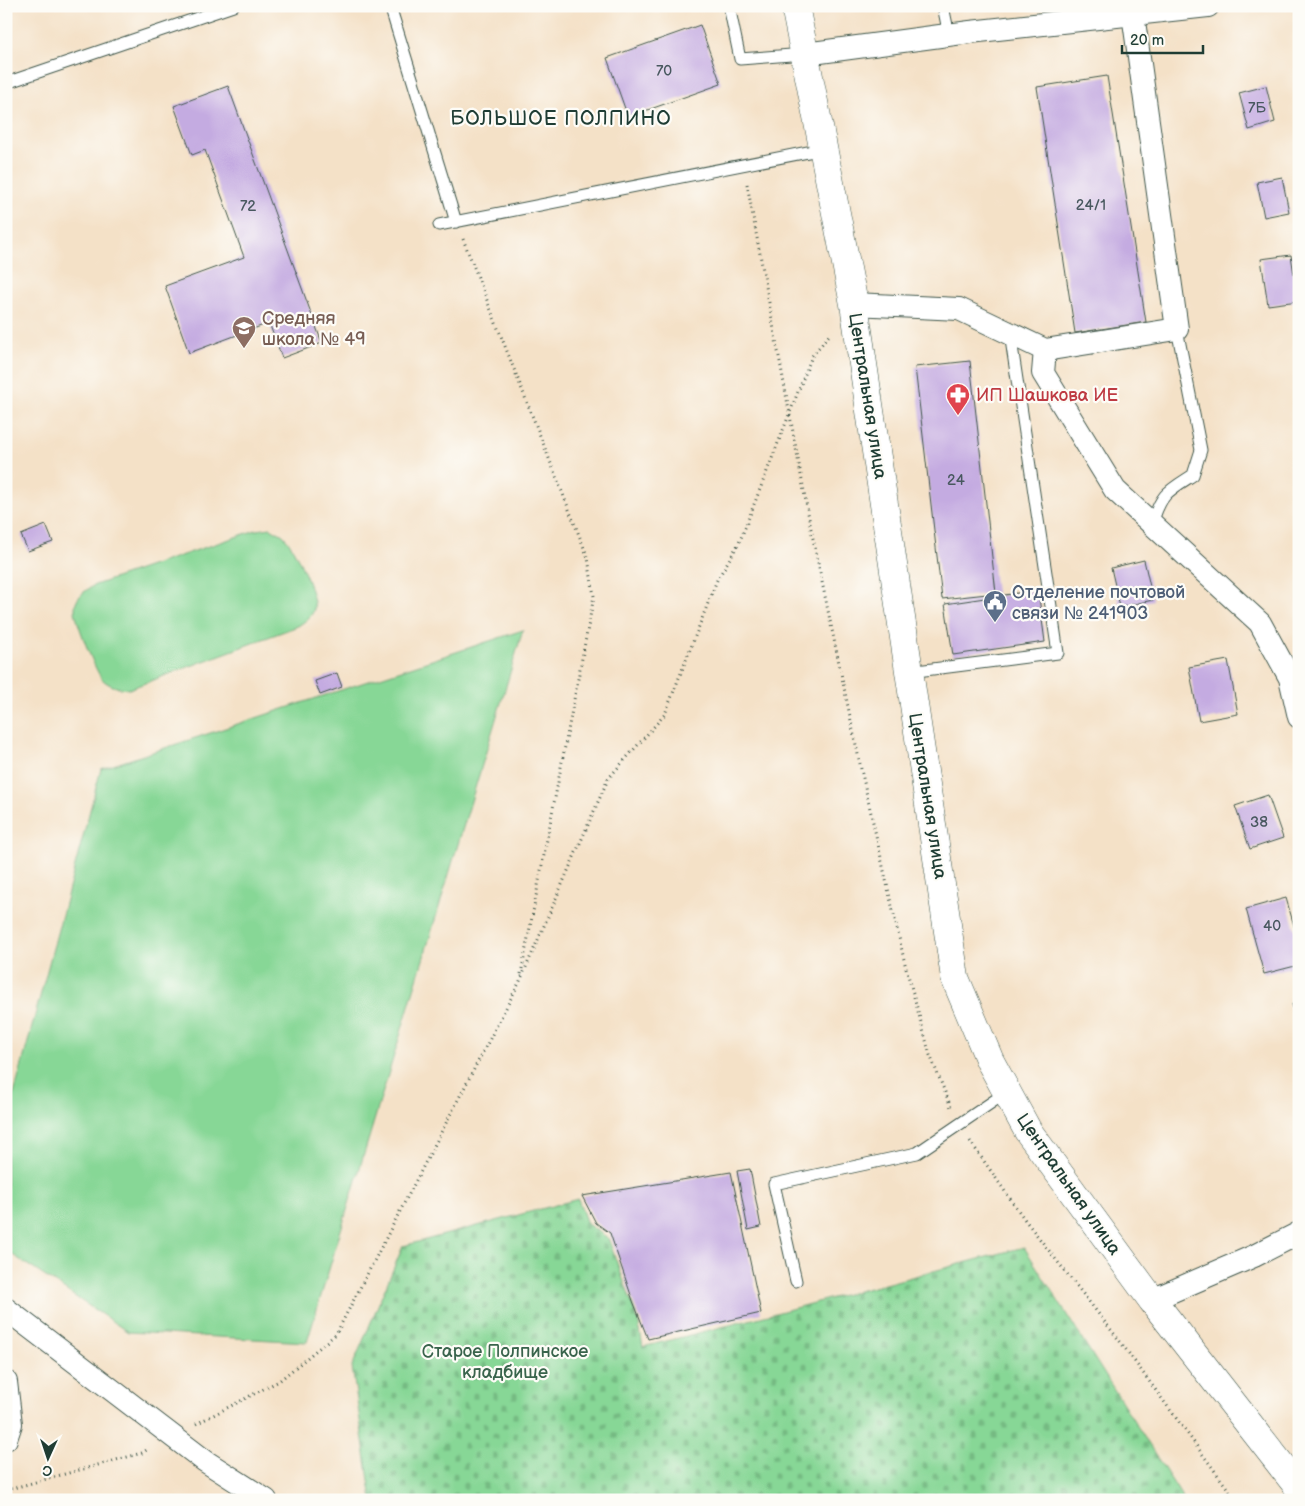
<svg xmlns="http://www.w3.org/2000/svg" width="1305" height="1506" font-family="'Balsamiq Sans',sans-serif">
<style>
.cemetery{fill:url(#cemetery-stones);stroke:#538a65}
.pitch{fill:#87d796;stroke:#538a65}
.building{fill:#c4abe1}
.lines{fill:none;stroke-linecap:round;stroke-linejoin:round}
.service-casing{stroke:#3f564a;stroke-width:13}
.minor-casing{stroke:#3f564a;stroke-width:24}
.tertiary-casing{stroke:#3f564a;stroke-width:29}
.path{stroke:#3f564a;stroke-width:3;stroke-dasharray:1 4;stroke-linecap:butt}
.service{stroke:#fff;stroke-width:11}
.minor{stroke:#fff;stroke-width:22}
.tertiary{stroke:#fff;stroke-width:28}
.labels{text-anchor:middle;stroke-width:4.5;stroke-linejoin:round;paint-order:stroke}
.number-label{font-size:15px;fill:#48585f}
.education-label{font-size:18px;fill:#785e54;stroke:#fdfcf7;text-anchor:start}
.health-label{font-size:18px;fill:#be3a42;stroke:#fdfcf7;text-anchor:start}
.street-label{font-size:18px;fill:#1f3d34;stroke:#fdfcf7}
.service-label{font-size:18px;fill:#4e5e75;stroke:#fdfcf7;text-anchor:start}
.park-label{font-size:18px;fill:#39644c;stroke:#fdfcf7}
.quarter-label{font-size:20px;letter-spacing:1px;fill:#1f3d34;stroke:#fdfcf7}
</style>
<defs>
<pattern id="cemetery-stones" width="16" height="16" patternUnits="userSpaceOnUse" patternTransform="scale(1.25)"><rect width="16" height="16" fill="#87d796"/><path d="M2 7V4a2 2 0 0 1 4 0v3zM10 15v-3a2 2 0 0 1 4 0v3z" fill="#74b982"/></pattern>
</defs>
<rect width="100%" height="100%" fill="#fdfcf7"/>
<filter id="ink" filterUnits="userSpaceOnUse"><feTurbulence type="fractalNoise" baseFrequency=".02" numOctaves="2"/><feDisplacementMap in="SourceGraphic" scale="10" xChannelSelector="R" yChannelSelector="G"/><feConvolveMatrix kernelMatrix="1 2 1 2 8 2 1 2 1" color-interpolation-filters="sRGB"/></filter>
<filter id="wash" filterUnits="userSpaceOnUse"><feTurbulence type="fractalNoise" baseFrequency=".0096" numOctaves="4" result="noise"/><feDisplacementMap in="SourceGraphic" scale="20" xChannelSelector="R" yChannelSelector="G"/><feGaussianBlur stdDeviation="1.12" result="paint"/><feColorMatrix in="noise" values="0 0 0 0 0 0 0 0 0 0 0 0 0 0 0 0 0 1.4 0 .05"/><feComposite in="paint" operator="in"/></filter>
<g filter="url(#wash)">
<rect width="100%" height="100%" fill="#f4e1c7"/>
<path class="cemetery" d="M578 1199 587 1224 608 1238 638 1320 643 1347 757 1318 1024 1247 1184 1500H372L352 1367 403 1246Z"/>
<g class="pitch">
<path d="M271 528C275 531 281 533 284 536 294 546 317 596 314 609 312 617 304 622 298 626L129 689C119 688 111 687 103 680 96 674 76 621 75 611 74 598 85 590 95 585L256 530Z"/>
<path d="M523 630 307 1342 128 1332 7 1251 6 1124 101 769Z"/>
</g>
<g id="blocks">
<g class="building">
<path d="M700 25 721 84 628 117 607 58Z"/>
<path d="M1107 76 1146 322 1075 333 1037 87Z"/>
<path d="M228 86 322 343 282 358 269 323 189 353 165 286 244 257 205 150 192 155 174 106Z"/>
<path d="M1266 86 1275 122 1249 130 1239 93Z"/>
<path d="M1282 177 1289 212 1264 217 1257 182Z"/>
<path d="M1291 255 1298 301 1268 305 1261 259Z"/>
<path d="M970 361 996 593 942 599 915 367Z"/>
<path d="M46 525 53 542 28 551 21 535Z"/>
<path d="M1144 560 1153 600 1120 607 1111 568Z"/>
<path d="M1038 590 1045 642 953 655 945 604Z"/>
<path d="M1228 660 1238 714 1199 721 1189 667Z"/>
<path d="M337 673 342 687 320 695 315 681Z"/>
<path d="M1268 795 1283 838 1250 849 1235 806Z"/>
<path d="M1286 898 1299 943V965L1264 974 1246 909Z"/>
<path d="M1299 1003V1034H1298L1292 1004Z"/>
<path d="M750 1169 761 1227 748 1230 737 1171Z"/>
<path d="M731 1172 761 1313 648 1339 633 1301 610 1233 596 1223 582 1196Z"/>
</g>
</g>
</g>
<g filter="url(#ink)">
<use href="#blocks" fill-opacity="0" stroke="#3f564a" stroke-width="1"/>
<g class="lines">
<g class="service-casing">
<g id="service">
<path d="M390 6 456 222"/>
<path d="M729 6 740 59 804 54"/>
<path d="M943 6 949 35"/>
<path d="M6 83 233 6"/>
<path d="M439 225 823 149"/>
<path d="M1152 524C1161 493 1168 491 1193 475L1201 450 1177 329"/>
<path d="M909 672 1058 653 1010 333"/>
<path d="M796 1281 774 1184 917 1153 1007 1092"/>
</g>
</g>
<g class="minor-casing">
<g id="minor">
<path d="M805 54 970 32 1208 6"/>
<path d="M854 304 959 309 1045 350 1177 329 1133 14"/>
<path d="M1045 350 1043 373 1115 490 1260 623 1290 678 1299 717"/>
<path d="M1152 1300 1254 1256 1299 1233"/>
<path d="M6 1309 205 1461 266 1500"/>
<path d="M6 1382 11 1424 6 1439"/>
</g>
</g>
<g class="tertiary-casing">
<path id="tertiary" d="M795 6 854 304 955 978 990 1061 1028 1131 1152 1300 1299 1488"/>
</g>
<g class="path">
<path d="M747 184 811 529 861 769 905 964 930 1055 951 1107"/>
<path d="M463 239 588 558 594 596 521 974"/>
<path d="M970 1141 1025 1220 1119 1340 1236 1500"/>
<path d="M196 1424 279 1381 336 1334 520 981 608 779 665 714 717 580 739 543 812 356 830 334"/>
<path d="M6 1490 142 1453 148 1449"/>
</g>
<use href="#service" class="service"/>
<use href="#minor" class="minor"/>
<use href="#tertiary" class="tertiary"/>
</g>
</g>
<defs>
<g id="school-pin" transform="scale(1.25)"><path d="M0 17L-7.5 6A9.5 9.5 0 1 1 7.5 6Z" fill="#8d6e63" stroke="#fdfcf7"/><path d="M0-5L7-2L0 1L-7-2ZM-4 1L0 2.5L4 1V4Q0 6-4 4Z" fill="#fff"/></g>
<g id="pharmacy-pin" transform="scale(1.25)"><path d="M0 17L-7.5 6A9.5 9.5 0 1 1 7.5 6Z" fill="#e0444e" stroke="#fdfcf7"/><path d="M-2-6h4v4h4v4h-4v4h-4v-4h-4v-4h4Z" fill="#fff"/></g>
<g id="civic-pin" transform="scale(1.25)"><path d="M0 17L-7.5 6A9.5 9.5 0 1 1 7.5 6Z" fill="#5c6f8a" stroke="#fdfcf7"/><path d="M-.6-6.5H3V-4.5H.6V-3L4-1V1h2V6H-6V1h2V-1L-.6-3ZM-1.2 2.5V6h2.4V2.5Z" fill="#fff"/></g>
</defs>
<g fill-rule="evenodd">
<use href="#school-pin" x="244" y="328"/>
<use href="#pharmacy-pin" x="958" y="395"/>
<use href="#civic-pin" x="995" y="602"/>
</g>
<g class="labels">
<g class="number-label">
<text x="664" y="76">70</text>
<text x="1257" y="113">7Б</text>
<text x="1091" y="210">24/1</text>
<text x="248" y="211">72</text>
<text x="956" y="485">24</text>
<text x="1259" y="827">38</text>
<text x="1272" y="931">40</text>
</g>
<g class="education-label">
<text x="262" y="324">Средняя<tspan x="262" dy="21">школа № 49</tspan></text>
</g>
<g class="health-label">
<text x="976" y="401">ИП Шашкова ИЕ</text>
</g>
<g class="street-label">
<text transform="translate(868 396) rotate(81)" y="6">Центральная улица</text>
<text transform="translate(928 796) rotate(81)" y="6">Центральная улица</text>
<text transform="translate(1069 1184) rotate(55)" y="6">Центральная улица</text>
</g>
<g class="service-label">
<text x="1012" y="598">Отделение почтовой<tspan x="1012" dy="21">связи № 241903</tspan></text>
</g>
<g class="park-label">
<text x="505" y="1357">Старое Полпинское<tspan x="505" dy="21">кладбище</tspan></text>
</g>
<g class="quarter-label">
<text x="561" y="125">БОЛЬШОЕ ПОЛПИНО</text>
</g>
</g>
<rect width="1305" height="1506" fill="none" stroke="#fdfcf7" stroke-width="25"/>
<g transform="translate(48 1458) rotate(183)" stroke="#fdfcf7" stroke-width="4" paint-order="stroke">
<path d="M0-4L9 19L0 12L-9 19Z" fill="#1f3d34"/>
<text y="-8" font-size="14" font-weight="bold" text-anchor="middle" fill="#1f3d34">С</text>
</g>
<path d="M1122 45v8h81v-8" fill="none" stroke="#1f3d34" stroke-width="2.5"/>
<text x="1130" y="45" font-size="15" fill="#1f3d34" stroke="#fdfcf7" stroke-width="4" paint-order="stroke">20 m</text>
</svg>
